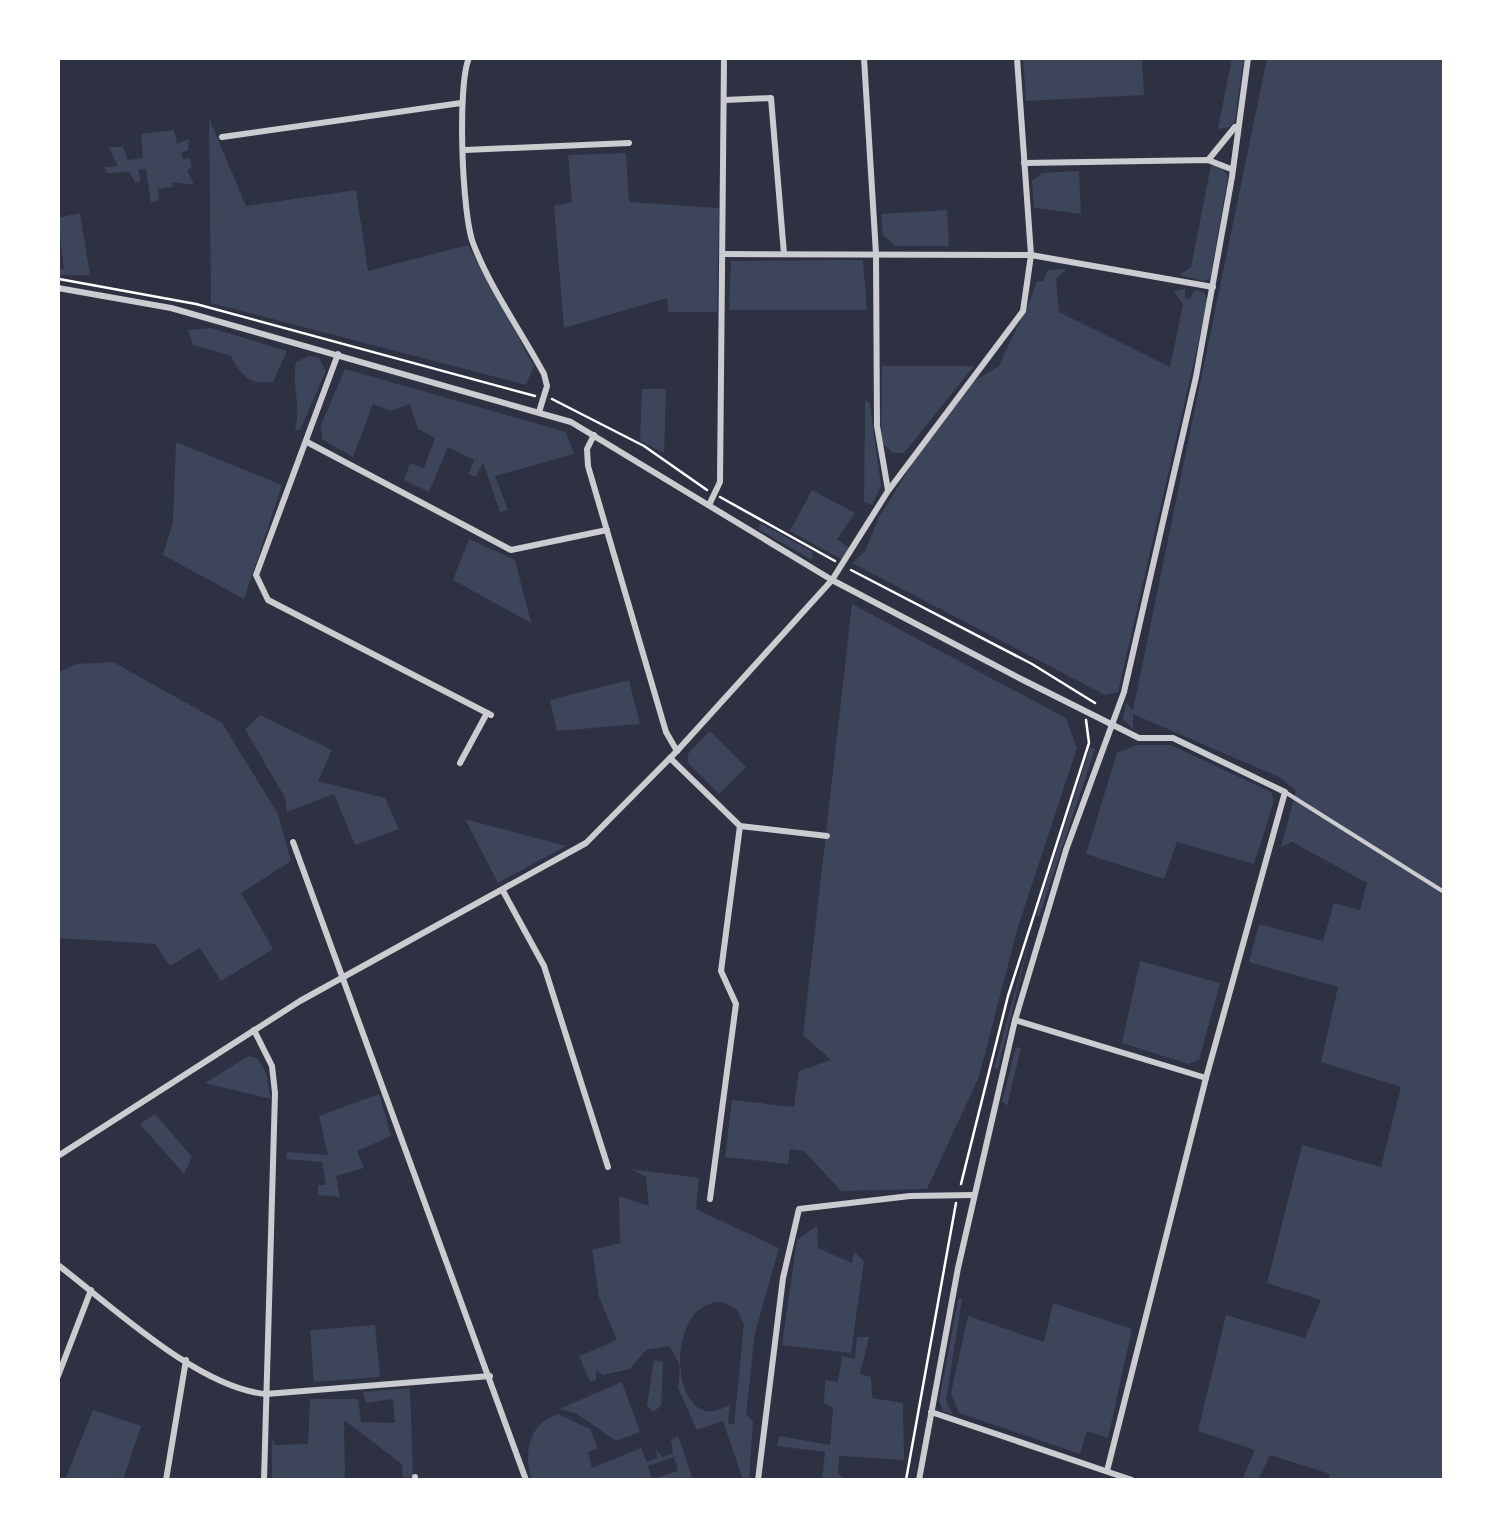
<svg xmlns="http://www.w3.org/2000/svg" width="1502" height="1538" font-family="'Varela Round',sans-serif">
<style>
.green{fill:#3c4559;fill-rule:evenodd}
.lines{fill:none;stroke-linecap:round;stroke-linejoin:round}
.path{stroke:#fff;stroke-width:2.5}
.service{stroke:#caccd0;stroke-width:4}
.minor{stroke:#caccd0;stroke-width:6}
</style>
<rect width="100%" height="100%" fill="#2d3142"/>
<g class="green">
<path d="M1023 58H1142L1144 95 1026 101Z"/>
<path d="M1232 58H1244L1235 120 1230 127 1218 129Z"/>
<path d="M1267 58H1444V1480H1327L1330 1474 1270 1455 1258 1480H1242L1255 1450 1198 1431 1226 1315 1305 1338 1321 1300 1267 1283 1302 1145 1381 1167 1401 1087 1321 1062 1338 987 1249 962 1259 924 1323 941 1334 903 1360 910 1367 883 1292 842 1281 847 1296 791 1281 778 1133 714V729L1123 719 1126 703 1133 710Z"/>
<path d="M209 118 246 206 356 190 368 271 468 245 534 366 526 385 211 303Z"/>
<path d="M174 130 177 144 189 139 188 150 181 153 183 159 190 158 192 167 187 170 194 185 172 182 173 187 158 189 159 200 151 203 146 169 138 170 141 181 135 183 130 172 107 173 104 167 118 166 109 147H123L128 160 143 158 141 134Z"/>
<path d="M626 153 629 202 719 208 717 312H668L667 298 564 328 554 206 572 202 568 155Z"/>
<path d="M1211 165H1220L1228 176 1210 278 1204 281 1179 275 1191 267Z"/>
<path d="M1079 171 1081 214 1034 208 1032 181 1042 173Z"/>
<path d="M947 210 949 246H895L883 235 881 214Z"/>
<path d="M80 213 90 275H58V269H64L58 218Z"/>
<path d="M863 260 867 310H729L731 261Z"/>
<path d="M1067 269 1056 279 1059 312 1170 367 1183 305 1174 291 1185 289V298L1190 299 1194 290 1204 292 1208 301 1118 692 1105 695 852 563 865 551 879 517 914 461 972 382 999 366C1011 337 1027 313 1037 281H1043L1048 270Z"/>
<path d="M211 328 287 351 273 382C249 386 241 375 231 356L193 345 188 330Z"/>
<path d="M309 356 319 358 326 371 300 430H295C302 404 291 387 296 362Z"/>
<path d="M882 366H974L904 453H893L881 442Z"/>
<path d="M345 369 566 432 574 454 495 476 508 510 500 512 483 462 476 477 468 474 474 460 448 447 429 492 404 480 410 463 424 468 435 438 418 429 410 404 391 411 373 404 353 457 322 439 321 425Z"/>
<path d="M642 389H666L664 453 640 441Z"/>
<path d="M865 400 870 403 881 486 872 505 864 502Z"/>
<path d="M176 442 282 485 244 599 163 555 173 522Z"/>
<path d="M812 490 855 513 837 539 849 548 841 559 790 531Z"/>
<path d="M760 523 813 552 812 560 758 529Z"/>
<path d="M469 539 515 560 531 623 453 580Z"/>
<path d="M852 604 1066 718 1077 748 1017 930 979 1077 927 1189 841 1191 804 1151 790 1149 788 1164 725 1157 732 1100 794 1107 799 1071 831 1060 803 1035Z"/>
<path d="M113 662 222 723 278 814 291 861 241 893 273 949 221 981 200 948 170 966 155 944 58 938V673L76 664Z"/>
<path d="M629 680 640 724 557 731 550 700Z"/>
<path d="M260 715 332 750 318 781 385 798 399 829 355 845 334 794 287 812 285 798 245 729Z"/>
<path d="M710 731 746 767 719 794 688 763V754Z"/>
<path d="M1137 745H1171L1271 792 1274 801 1254 864 1177 842 1164 879 1086 854 1117 753Z"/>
<path d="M1090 747 1095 749 1039 917 1036 915Z"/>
<path d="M465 819 566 846 498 883Z"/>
<path d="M1035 918 998 1069 994 1068Z"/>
<path d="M1140 961 1220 983 1199 1060 1188 1064 1122 1043Z"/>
<path d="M1016 1047 1021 1048 1007 1106 1002 1101Z"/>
<path d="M248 1056 257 1058 266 1073 271 1099 205 1083Z"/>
<path d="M379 1094 391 1136 357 1151 364 1168 336 1176 340 1197 318 1195V1185H326L322 1162 286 1159 287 1152 328 1155 319 1116Z"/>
<path d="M155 1114 192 1157 184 1174 140 1124Z"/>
<path d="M631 1169 699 1178 696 1209 779 1248 755 1333 746 1414 753 1422 749 1480H743L723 1421 697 1430 678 1388 680 1366 670 1346 646 1350 630 1369 603 1375 596 1370V1380L590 1382 579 1356 617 1340 599 1297 592 1250 620 1243 619 1196 649 1206 646 1177ZM723 1302 737 1310 744 1324 734 1425 728 1423 730 1404C670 1445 660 1299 723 1302Z"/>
<path d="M817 1226 818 1248 852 1263 854 1252 864 1261 851 1353 782 1345 797 1240Z"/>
<path d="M962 1298 946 1401 953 1415 943 1411 939 1401 958 1300Z"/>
<path d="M1053 1303 1132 1329 1108 1438 1087 1431 1080 1454 959 1413 951 1393 968 1316 1044 1342Z"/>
<path d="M375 1325 380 1377 314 1382 310 1330Z"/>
<path d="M857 1337H869L860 1374 871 1377 872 1398 903 1403 904 1460 839 1456 838 1474 846 1480H822L825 1452 777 1446 779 1436 830 1445 833 1408 824 1403 825 1380 838 1382 842 1356 855 1359Z"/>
<path d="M654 1360 663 1362 661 1406 653 1412 647 1405Z"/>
<path d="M622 1382 640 1432 616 1441 577 1414 559 1409Z"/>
<path d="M410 1388 413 1477 403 1478 402 1464 344 1420 345 1480H272V1439L275 1445 308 1444 310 1399H358L361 1422 395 1423 393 1399 366 1403 363 1392Z"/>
<path d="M93 1410 141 1426 123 1480H65Z"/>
<path d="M558 1414 590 1429 598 1449 588 1452 592 1468 641 1448 647 1462 658 1458 655 1450 663 1457 673 1453 671 1440 678 1436 693 1480H532C523 1455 528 1423 558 1414ZM674 1457 678 1471 652 1479 648 1466Z"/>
</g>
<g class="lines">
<g class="path">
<path d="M59 279 196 304 535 396"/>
<path d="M552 399 644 446 707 490"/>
<path d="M720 497 835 561"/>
<path d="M851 570 1032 664 1095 703"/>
<path d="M961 1184 1008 996 1089 743 1086 720"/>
<path d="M906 1480 956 1203"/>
</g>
<path class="service" d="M1285 792 1444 892"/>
<g class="minor">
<path d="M469 58C457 85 462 214 473 243 490 288 521 331 544 374L547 386 539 412"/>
<path d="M864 58 876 254 877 426 888 490"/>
<path d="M725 100 771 98 784 254"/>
<path d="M222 137 461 103"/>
<path d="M465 150 629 143"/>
<path d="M1209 159 1235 127"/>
<path d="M1024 163 1208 160 1231 169"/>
<path d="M723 254 1031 255 1213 287"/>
<path d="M58 288 171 308 571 422 832 580 1025 681 1139 738H1173L1285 792 1206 1078 1107 1471"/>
<path d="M338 354 256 575 268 600 491 715"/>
<path d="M594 435 587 449 588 466 666 732 677 751"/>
<path d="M307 442 511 550 607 530"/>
<path d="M709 505 720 482 724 58"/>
<path d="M670 758 740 826 827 836"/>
<path d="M460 763 487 713"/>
<path d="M293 842 526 1480"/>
<path d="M503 891 544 966 608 1167"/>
<path d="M1015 1020 1206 1078"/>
<path d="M254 1030 272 1066 275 1093 264 1480"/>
<path d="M58 1156 300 1001 586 843 677 751 832 580 888 491 1023 311 1031 255 1017 58"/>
<path d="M710 1199 736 1004 721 971 740 826"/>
<path d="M58 1265C112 1306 198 1388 266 1394L490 1376"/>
<path d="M58 1376 91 1290"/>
<path d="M931 1412 1132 1480"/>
<path d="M166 1480 186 1360"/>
<path d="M415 1480V1477"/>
<path d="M758 1480 783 1278 799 1209 910 1196 974 1195"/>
<path d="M919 1480 958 1268 1015 1020 1066 850 1124 692 1196 377 1232 177 1248 58"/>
</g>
</g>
<rect width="1502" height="1538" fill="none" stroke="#ffffff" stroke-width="120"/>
</svg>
